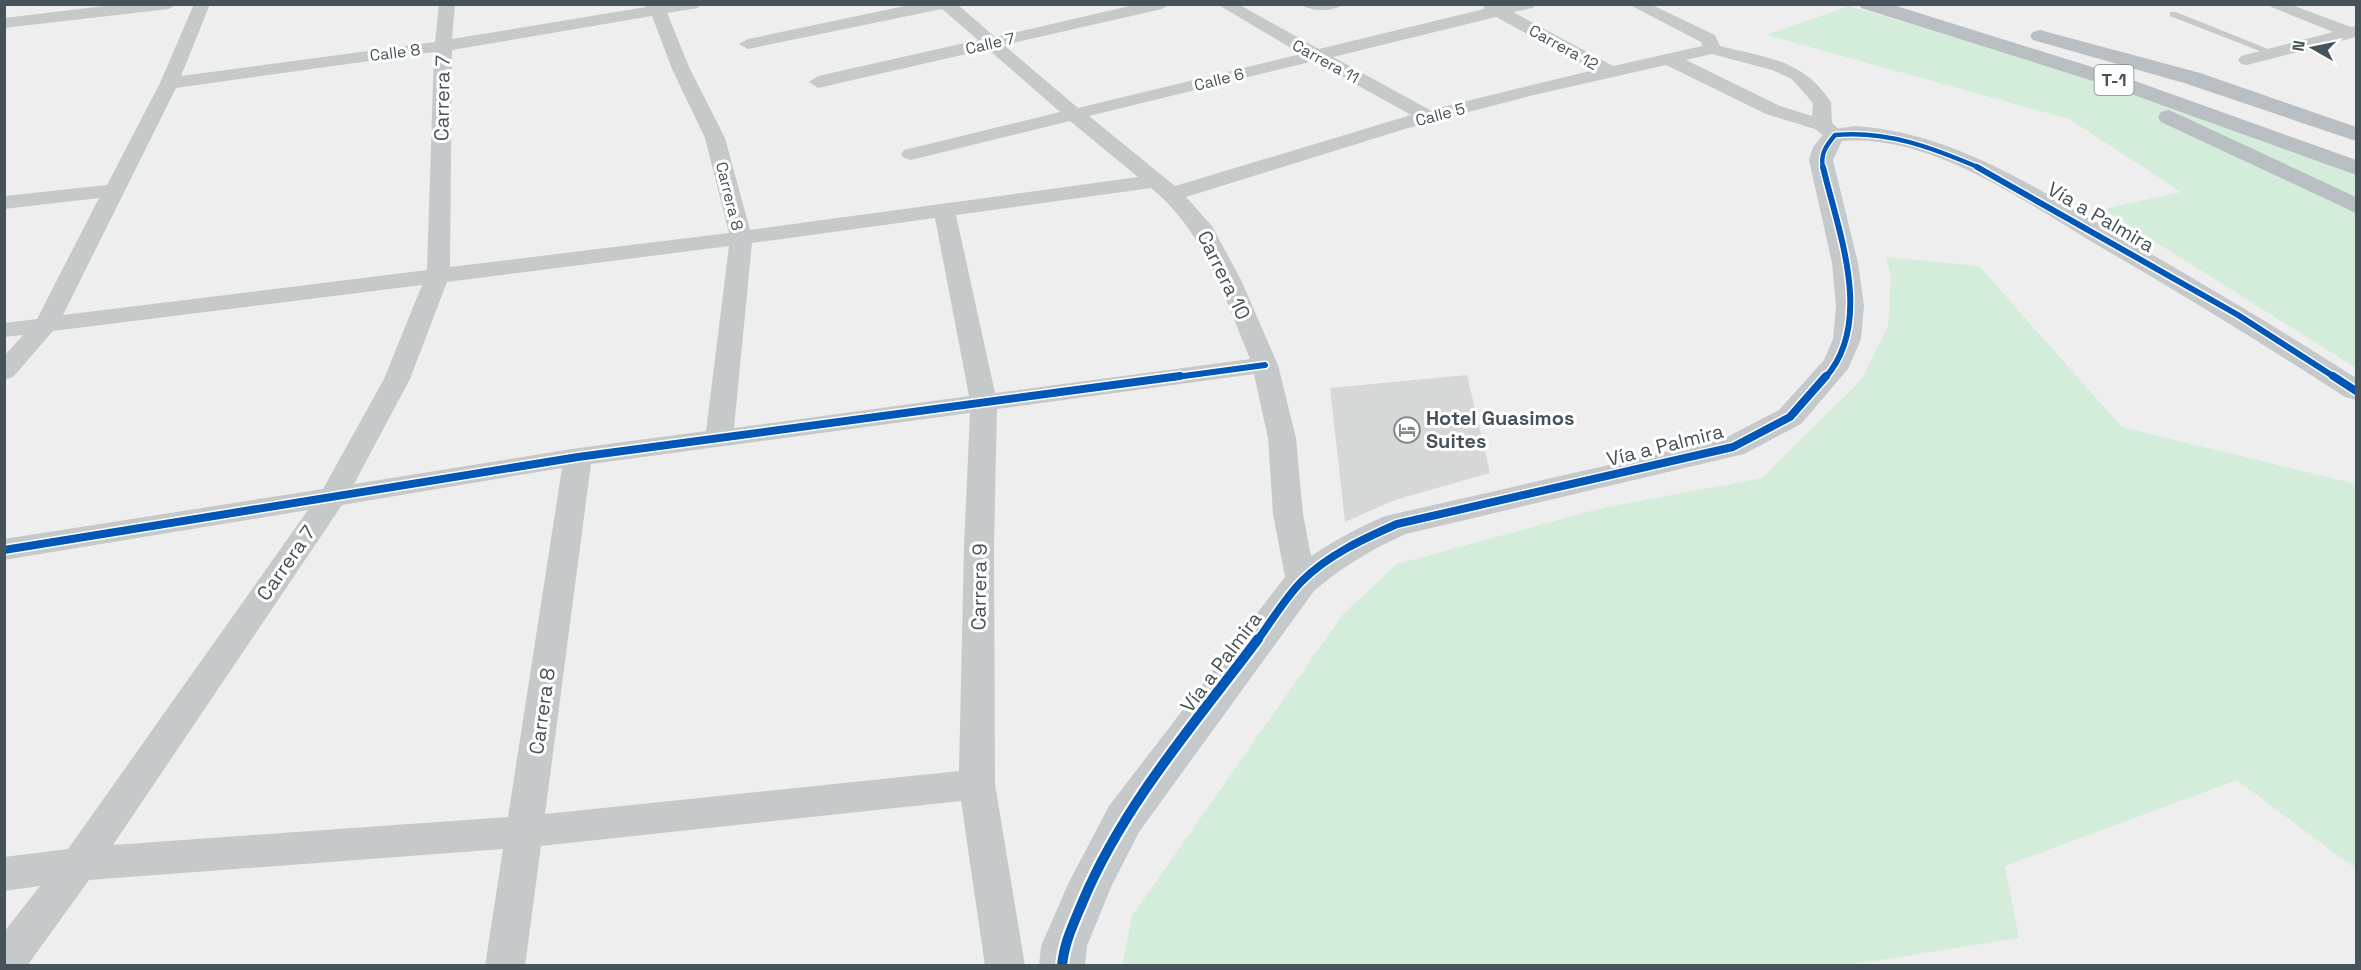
<svg xmlns="http://www.w3.org/2000/svg" width="2361" height="970" font-family="'Space Grotesk',sans-serif">
<style>
.green{fill:#d4eddb}
.building{fill:#d6d7d7}
.lines{fill:none;stroke-linecap:round;stroke-linejoin:round}
.lane{fill:#c6c9ca;fill-rule:evenodd}
.street{fill:#c6c9ca;fill-rule:evenodd}
.secondary{fill:#c6c9cc;fill-rule:evenodd}
.highway{fill:#b9bec2;fill-rule:evenodd}
.cycleway-far3-casing{stroke:#fff;stroke-width:7}
.cycleway-far2-casing{stroke:#fff;stroke-width:9}
.cycleway-far1-casing{stroke:#fff;stroke-width:11}
.cycleway-casing{stroke:#fff;stroke-width:14}
.cycleway-far3{stroke:#0057b8;stroke-width:4.5}
.cycleway-far2{stroke:#0057b8;stroke-width:6}
.cycleway-far1{stroke:#0057b8;stroke-width:8}
.cycleway{stroke:#0057b8;stroke-width:10}
.labels{text-anchor:middle;stroke-width:6;stroke-linejoin:round;paint-order:stroke}
.far-street-label{font-size:16px;fill:#47535a;stroke:#fff}
.shield{fill:#fff;stroke:#7e878c;stroke-width:1.5}
.shield-label{font-size:18px;font-weight:bold;fill:#47535a}
.street-label{font-size:20px;fill:#47535a;stroke:#fff}
.poi-label{font-size:20px;font-weight:bold;fill:#47535a;stroke:#fff;text-anchor:start}
</style>
<rect width="100%" height="100%" fill="#efeeee"/>
<g class="green">
<path d="M1849 6 2014 55 2230 125 2356 176V368L2103 209 2181 192 2069 119 1766 35Z"/>
<path d="M1886 257 1979 266 2122 427 2356 484V869L2237 780 2005 866 2019 938 1843 966 1122 965 1132 916 1343 614 1397 564 1602 508 1762 478 1861 380 1888 326 1891 276Z"/>
</g>
<path class="building" d="M1467 375 1490 473 1395 500 1345 522 1330 388Z"/>
<g class="lines">
<path class="lane" d="M2170 12H2176L2278 53 2270 55 2170 16Z"/>
<g class="street">
<path d="M121 4H177L169 9 4 28V18Z"/>
<path d="M194 4H210L181 76 435 42 439 4H455L452 39 646 7 644 4H700L698 8 667 13 690 69 725 138 750 230 1138 177 1070 121 911 160 904 158 901 154 904 150 1060 112 988 49 818 88 809 82 818 76 978 40 942 9 748 49 739 44 748 39 914 4H957L995 37 1138 4H1170L1162 9 1004 45 1078 108 1301 54 1217 4H1238L1319 49 1484 9V4H1535L1533 8 1513 12 1613 66 1702 46 1701 42 1628 4H1650L1715 35 1720 46C1767 58 1802 59 1831 102L1832 123 1845 135 1842 139H1828L1815 129 1766 114 1666 65 1534 95 1408 128 1186 197 1212 226 1241 280 1278 365 1296 438 1303 514 1316 582 1312 590 1301 593 1290 590 1286 582 1273 514 1268 438 1254 374 997 409 994 546 995 784 1025 966H985L961 801 541 846 525 966H485L503 849 89 880 27 966H4V932L40 886 4 891V857L68 849 308 510 4 560V539L323 489 384 379 422 285 53 331 13 377 4 380V356L23 335 4 337V323L37 319 99 198 4 209V196L107 185 160 83ZM652 16 672 69 705 138 729 233 450 267 452 50ZM1496 17 1594 70 1430 110 1333 57ZM434 52 427 270 63 315 176 88ZM1712 54 1772 70 1792 79 1813 103 1812 116 1780 106 1686 60ZM1314 61 1411 115 1175 186 1089 116ZM1151 188C1204 231 1225 298 1250 359L995 393 956 215ZM935 218 969 396 734 428 752 243ZM729 246 706 431 578 448 354 484 410 379 447 282ZM970 413 964 546 959 771 545 814 591 464ZM562 468 508 817 113 845 342 505Z"/>
<path d="M1301 4H1343C1335 12 1309 12 1301 4Z"/>
<path d="M2264 4H2289L2351 27 2356 26V37L2247 65 2241 64 2238 60 2241 56 2333 32Z"/>
</g>
<path class="secondary" d="M1855 126C1952 132 2036 188 2118 235 2199 281 2278 328 2356 378V400L2345 397C2266 346 2186 296 2104 249 2029 205 1933 133 1842 141L1833 160 1858 263 1864 306 1861 339 1848 369 1801 424 1744 454 1406 534C1372 549 1342 567 1314 591L1139 832 1111 887 1087 946 1085 966H1039L1041 946 1069 882 1109 806 1288 573C1319 549 1350 531 1385 516L1723 439 1779 410 1824 360 1833 339 1836 306 1832 263 1809 160 1813 147 1827 130Z"/>
<g class="highway">
<path d="M1859 4H1890L2121 76 2356 160V175L2106 85 1861 8Z"/>
<path d="M2040 30 2200 73 2356 127V141L2184 83 2033 40 2030 36 2033 32Z"/>
<path d="M2169 110 2356 197V213L2161 122 2158 117 2161 112Z"/>
</g>
<g class="cycleway-far3-casing">
<path id="cycleway-far3" d="M1823 168C1820 154 1826 146 1835 135 1887 130 1933 148 1980 168"/>
</g>
<g class="cycleway-far2-casing">
<g id="cycleway-far2">
<path d="M1823 167C1838 231 1875 322 1825 378"/>
<path d="M1977 167 2238 315 2336 378"/>
<path d="M1169 378 1265 365"/>
</g>
</g>
<g class="cycleway-far1-casing">
<g id="cycleway-far1">
<path d="M2333 376 2356 391"/>
<path d="M4 550 578 457 1180 376"/>
<path d="M1257 641C1271 622 1285 598 1302 581 1328 555 1363 539 1397 524L1733 447 1790 417 1826 376"/>
</g>
</g>
<g class="cycleway-casing">
<path id="cycleway" d="M1062 966C1064 942 1074 923 1083 901 1124 804 1195 723 1258 639"/>
</g>
<use href="#cycleway-far3" class="cycleway-far3"/>
<use href="#cycleway-far2" class="cycleway-far2"/>
<use href="#cycleway-far1" class="cycleway-far1"/>
<use href="#cycleway" class="cycleway"/>
</g>
<defs>
<g id="hotel-ring" transform="scale(1.35)"><circle r="9.5" fill="#fff" stroke="#82898e" stroke-width="1.5"/><path d="M-6-4.5h1.5V1H6V5H4.5V3h-9V5H-6ZM-4 0a1.8 1.8 0 1 1 3.6 0ZM.5 0V-2.5h3Q6-2.5 6 0Z" fill="#82898e"/></g>
</defs>
<g fill-rule="evenodd">
<use href="#hotel-ring" x="1407" y="430"/>
</g>
<g class="labels">
<g class="far-street-label">
<text transform="translate(990 43) rotate(-13)" y="6">Calle 7</text>
<text transform="translate(1564 47) rotate(29)" y="6">Carrera 12</text>
<text transform="translate(395 52) rotate(-7)" y="6">Calle 8</text>
<text transform="translate(1326 61) rotate(29)" y="6">Carrera 11</text>
<text transform="translate(1219 79) rotate(-14)" y="6">Calle 6</text>
<text transform="translate(1440 114) rotate(-15)" y="6">Calle 5</text>
<text transform="translate(730 196) rotate(76)" y="6">Carrera 8</text>
</g>
<rect class="shield" x="2094.5" y="65" width="39" height="30" rx="4.5"/>
<g class="shield-label">
<text x="2114" y="86">T-1</text>
</g>
<g class="street-label">
<text transform="translate(442 98) rotate(-89)" y="7">Carrera 7</text>
<text transform="translate(2101 217) rotate(30)" y="7">Vía a Palmira</text>
<text transform="translate(1224 275) rotate(64)" y="7">Carrera 10</text>
<text transform="translate(1665 445) rotate(-14)" y="7">Vía a Palmira</text>
<text transform="translate(286 563) rotate(-55)" y="7">Carrera 7</text>
<text transform="translate(979 587) rotate(-89)" y="7">Carrera 9</text>
<text transform="translate(1221 662) rotate(-53)" y="7">Vía a Palmira</text>
<text transform="translate(542 711) rotate(-82)" y="7">Carrera 8</text>
</g>
<g class="poi-label">
<text x="1426" y="425">Hotel Guasimos<tspan x="1426" dy="23">Suites</tspan></text>
</g>
</g>
<rect width="2361" height="970" fill="none" stroke="#47535a" stroke-width="12"/>
<g transform="translate(2313 48) rotate(279)" stroke="#ffffff" stroke-width="4.5" paint-order="stroke">
<path d="M0-4.5L10 22L0 15L-10 22Z" fill="#47535a"/>
<text y="-9" font-size="16" font-weight="bold" text-anchor="middle" fill="#47535a">N</text>
</g>
</svg>
